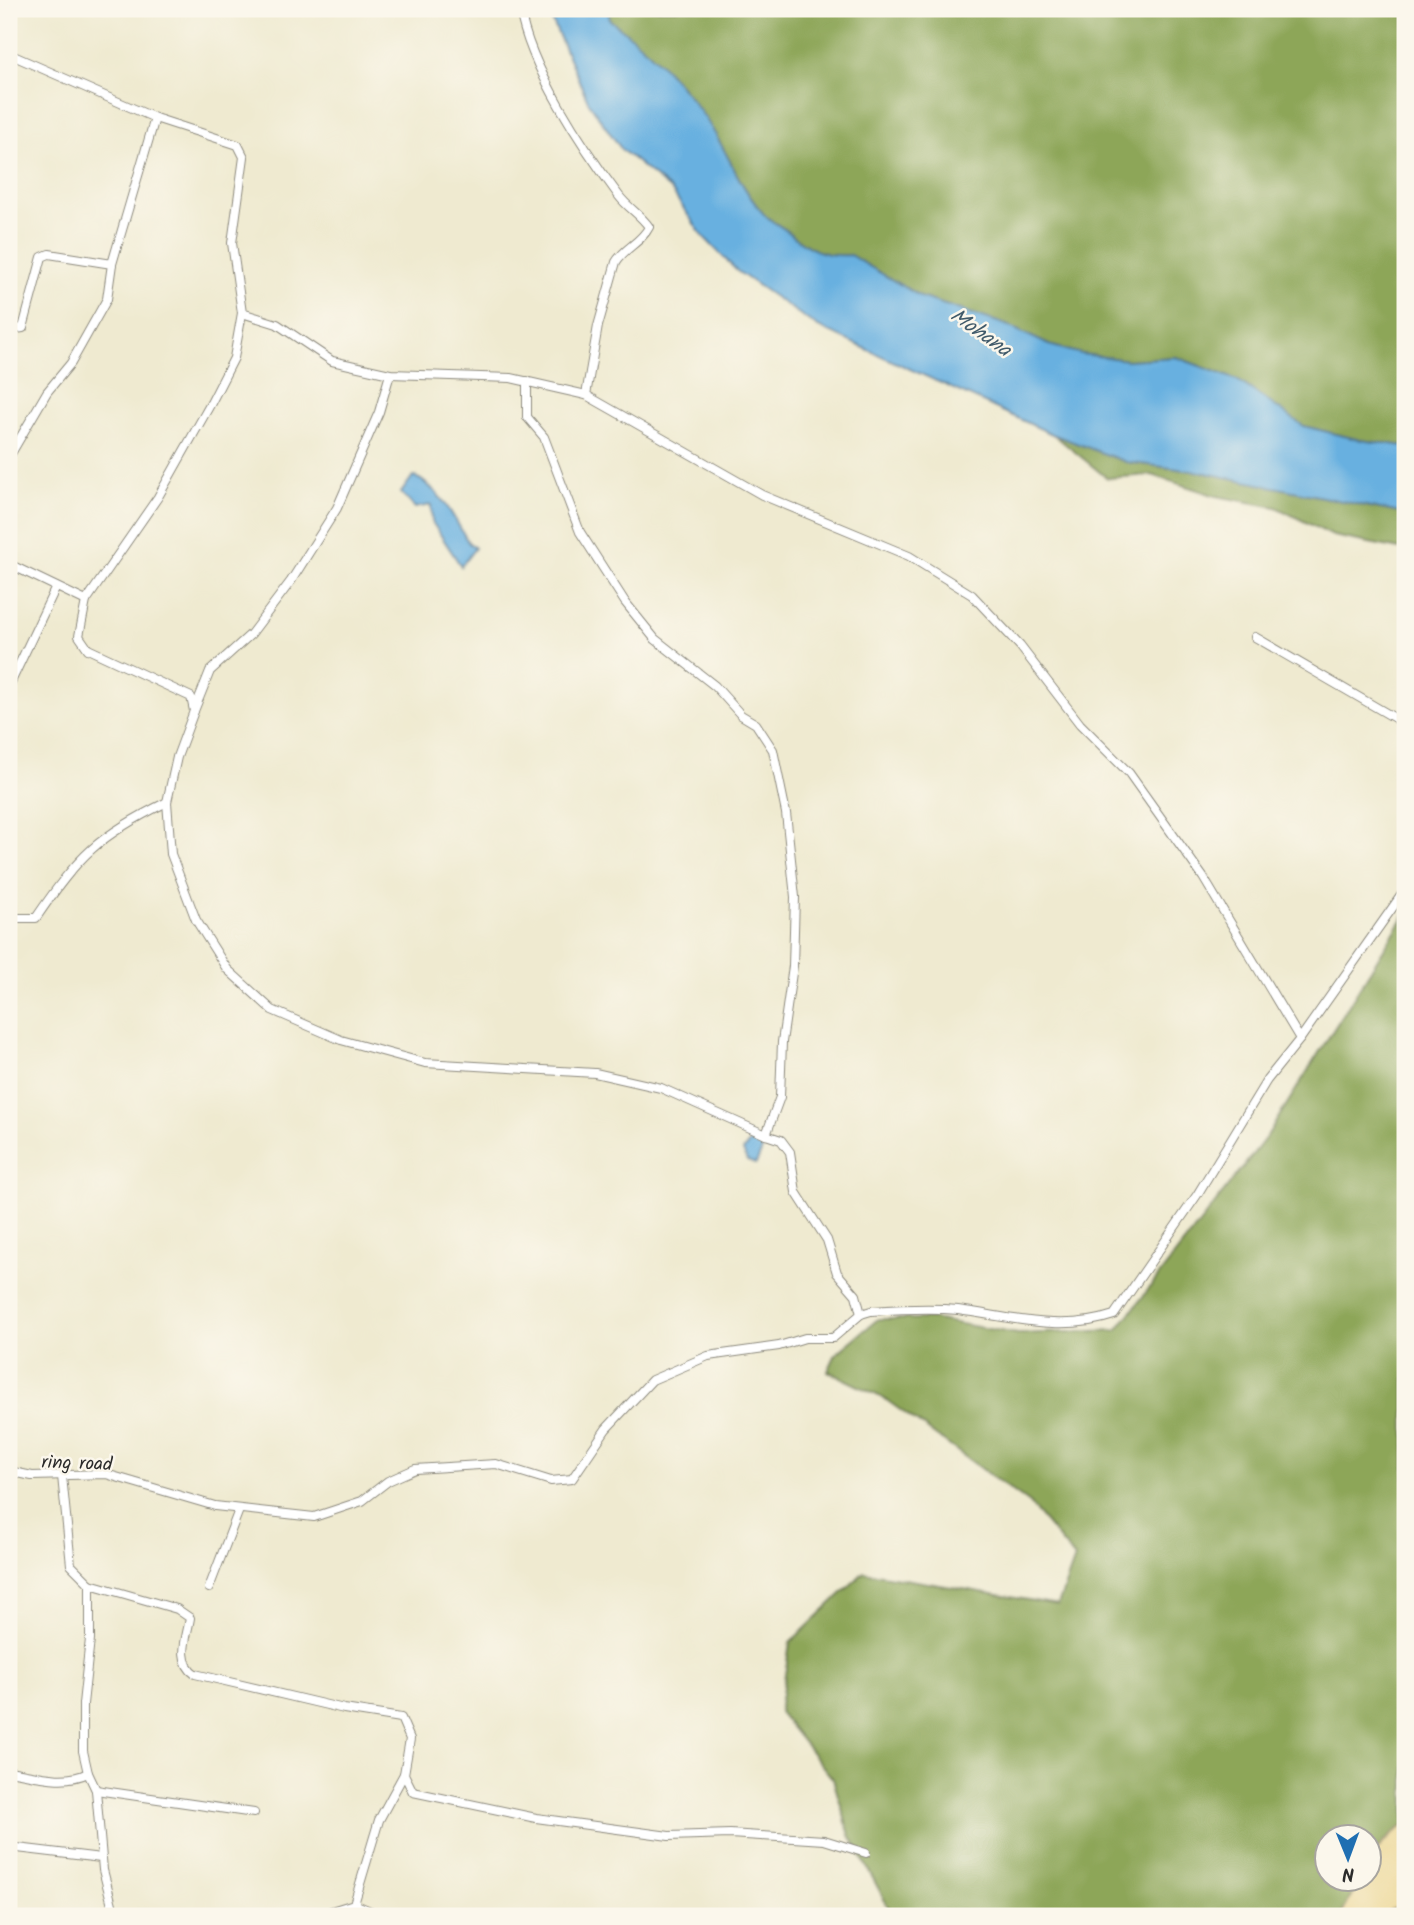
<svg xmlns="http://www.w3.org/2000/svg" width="1414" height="1925" font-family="Kalam,sans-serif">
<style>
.forest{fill:#8da658;stroke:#5c6842;stroke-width:2}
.sand{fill:#eeda9e;stroke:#8c8264;stroke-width:2}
.water{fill:#68b0e0;stroke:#4a6e86;stroke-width:2}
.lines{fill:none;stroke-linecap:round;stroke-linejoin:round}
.street-casing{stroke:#8d8a7e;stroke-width:10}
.street{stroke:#fff;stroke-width:8}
.labels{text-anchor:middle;stroke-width:5;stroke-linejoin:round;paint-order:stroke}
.street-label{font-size:19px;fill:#2b2b2b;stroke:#fbf7ec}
.water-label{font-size:21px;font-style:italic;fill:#405a6a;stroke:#fbf7ec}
</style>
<rect width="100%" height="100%" fill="#fbf7ec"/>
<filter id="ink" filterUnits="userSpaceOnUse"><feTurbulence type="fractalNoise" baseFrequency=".0143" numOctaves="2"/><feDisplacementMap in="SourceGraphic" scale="14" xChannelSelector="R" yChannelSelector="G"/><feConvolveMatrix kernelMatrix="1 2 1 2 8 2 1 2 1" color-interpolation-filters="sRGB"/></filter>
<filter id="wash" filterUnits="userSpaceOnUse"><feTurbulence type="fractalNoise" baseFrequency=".00686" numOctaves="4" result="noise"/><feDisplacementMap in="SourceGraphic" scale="28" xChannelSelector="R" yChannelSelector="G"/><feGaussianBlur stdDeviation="1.57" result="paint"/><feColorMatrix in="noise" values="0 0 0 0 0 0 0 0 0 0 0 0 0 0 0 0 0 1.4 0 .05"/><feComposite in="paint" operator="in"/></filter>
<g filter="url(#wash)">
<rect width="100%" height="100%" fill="#efead0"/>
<g class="forest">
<path d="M608 9H1394L1405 16V446L1360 440 1303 426 1237 380 1176 357 1128 360 1081 354 1049 345 1004 324 923 298 850 255C823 257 807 248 787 231 779 225 768 220 762 212 736 182 724 142 700 111 672 73 647 48 610 20Z"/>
<path d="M1053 434 1126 462 1201 472 1405 514V550L1333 536 1276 507 1216 496 1152 475 1107 478Z"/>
<path d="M1405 915V1824L1375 1851 1369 1863 1368 1838H1326V1880H1360L1341 1916H893L850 1835 833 1779 779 1712 790 1643 864 1572 1058 1605 1075 1558 1029 1503 885 1399 828 1371 836 1354 878 1319H932L1018 1334 1117 1330 1267 1136Z"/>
</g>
<path class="sand" d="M1405 1824V1901L1382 1916H1341L1360 1880H1368C1369 1850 1384 1842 1405 1824Z"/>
<g class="water">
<path d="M547 9H608L610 20C648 48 672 73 700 111 724 142 736 182 762 212 768 220 779 225 787 231 807 248 823 257 850 255L923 298 1004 324 1049 345 1081 354 1128 360 1176 357 1237 380 1304 426 1360 440 1405 446V514L1201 472 1126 462 1052 434 818 327 737 271 702 235 671 190 622 150 589 103Z"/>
<path d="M413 476C439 486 455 519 468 542L475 548 461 566 432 522 431 505 415 508 401 493Z"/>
<path d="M751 1141 764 1145 756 1164 747 1161 743 1151Z"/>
</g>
</g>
<g filter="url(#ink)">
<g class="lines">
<g class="street-casing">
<g id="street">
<path d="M520 9C529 67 584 149 619 196 628 208 641 215 649 227 641 243 625 247 616 262L598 326 586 395"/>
<path d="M9 54 155 118 238 145 244 157 232 243 242 313 277 324 332 361 390 374 511 378 586 395 762 495 909 556 972 595 1020 646 1080 724 1129 773 1203 877 1300 1039"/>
<path d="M9 330 23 328 42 257 49 254 112 264"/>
<path d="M9 457 47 392 71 363 107 299 112 264 155 118"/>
<path d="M9 564 86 601 158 497 211 403 234 358 242 313"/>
<path d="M1255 637 1405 724"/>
<path d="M9 686 56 587"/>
<path d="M194 711 210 671 251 634 291 581 337 508 379 412 390 374"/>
<path d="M167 802 171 854 196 920 227 969 272 1010 341 1040 425 1063 595 1073 661 1088 766 1135 780 1097 782 1042 793 966 795 897 786 813 773 750 756 724 741 715 715 686 655 639 625 602 580 532 544 437 527 417V381"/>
<path d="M9 918H36C79 855 98 836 167 802L177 757 194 711 191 697 88 649 79 636 86 601"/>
<path d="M766 1135 781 1140 790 1152 796 1192 827 1240 837 1273 856 1295 861 1314"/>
<path d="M9 1471 32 1476 106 1474 215 1506 314 1517 362 1501 388 1481 415 1469 496 1464 551 1481 572 1479 606 1429 652 1380 708 1356 779 1346 805 1338H833L861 1314 871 1311C899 1309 930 1307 958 1310 1011 1317 1061 1333 1114 1315L1197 1195 1267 1080 1300 1039 1405 890"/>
<path d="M62 1476 71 1565 90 1584V1639L83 1704V1751L88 1773 96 1790 103 1870 115 1916"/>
<path d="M90 1584 177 1609 190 1618C187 1637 176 1661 195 1674L344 1709 401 1718 410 1739 404 1774 413 1792 536 1818 669 1836 730 1834 824 1840 866 1853"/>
<path d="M209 1588 239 1510"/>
<path d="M9 1771C35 1775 63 1785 88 1773"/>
<path d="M96 1790 254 1813"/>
<path d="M9 1847 101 1858"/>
<path d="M354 1904 382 1916"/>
<path d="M315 1916 354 1904 379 1820 404 1774"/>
</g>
</g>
<use href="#street" class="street"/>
</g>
</g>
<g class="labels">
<g class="street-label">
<text transform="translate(77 1462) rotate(2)" y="7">ring road</text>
</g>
<g class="water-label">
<text transform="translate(981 332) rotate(35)" y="7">Mohana</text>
</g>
</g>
<rect width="1414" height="1925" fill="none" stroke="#fbf7ec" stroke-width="35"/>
<g transform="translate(1348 1858) rotate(179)"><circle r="33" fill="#fbf7ec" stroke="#a8a59f" stroke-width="2"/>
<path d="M0-5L12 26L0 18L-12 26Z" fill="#1f6fb2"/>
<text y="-10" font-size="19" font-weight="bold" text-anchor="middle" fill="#2b2b2b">N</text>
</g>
</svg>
